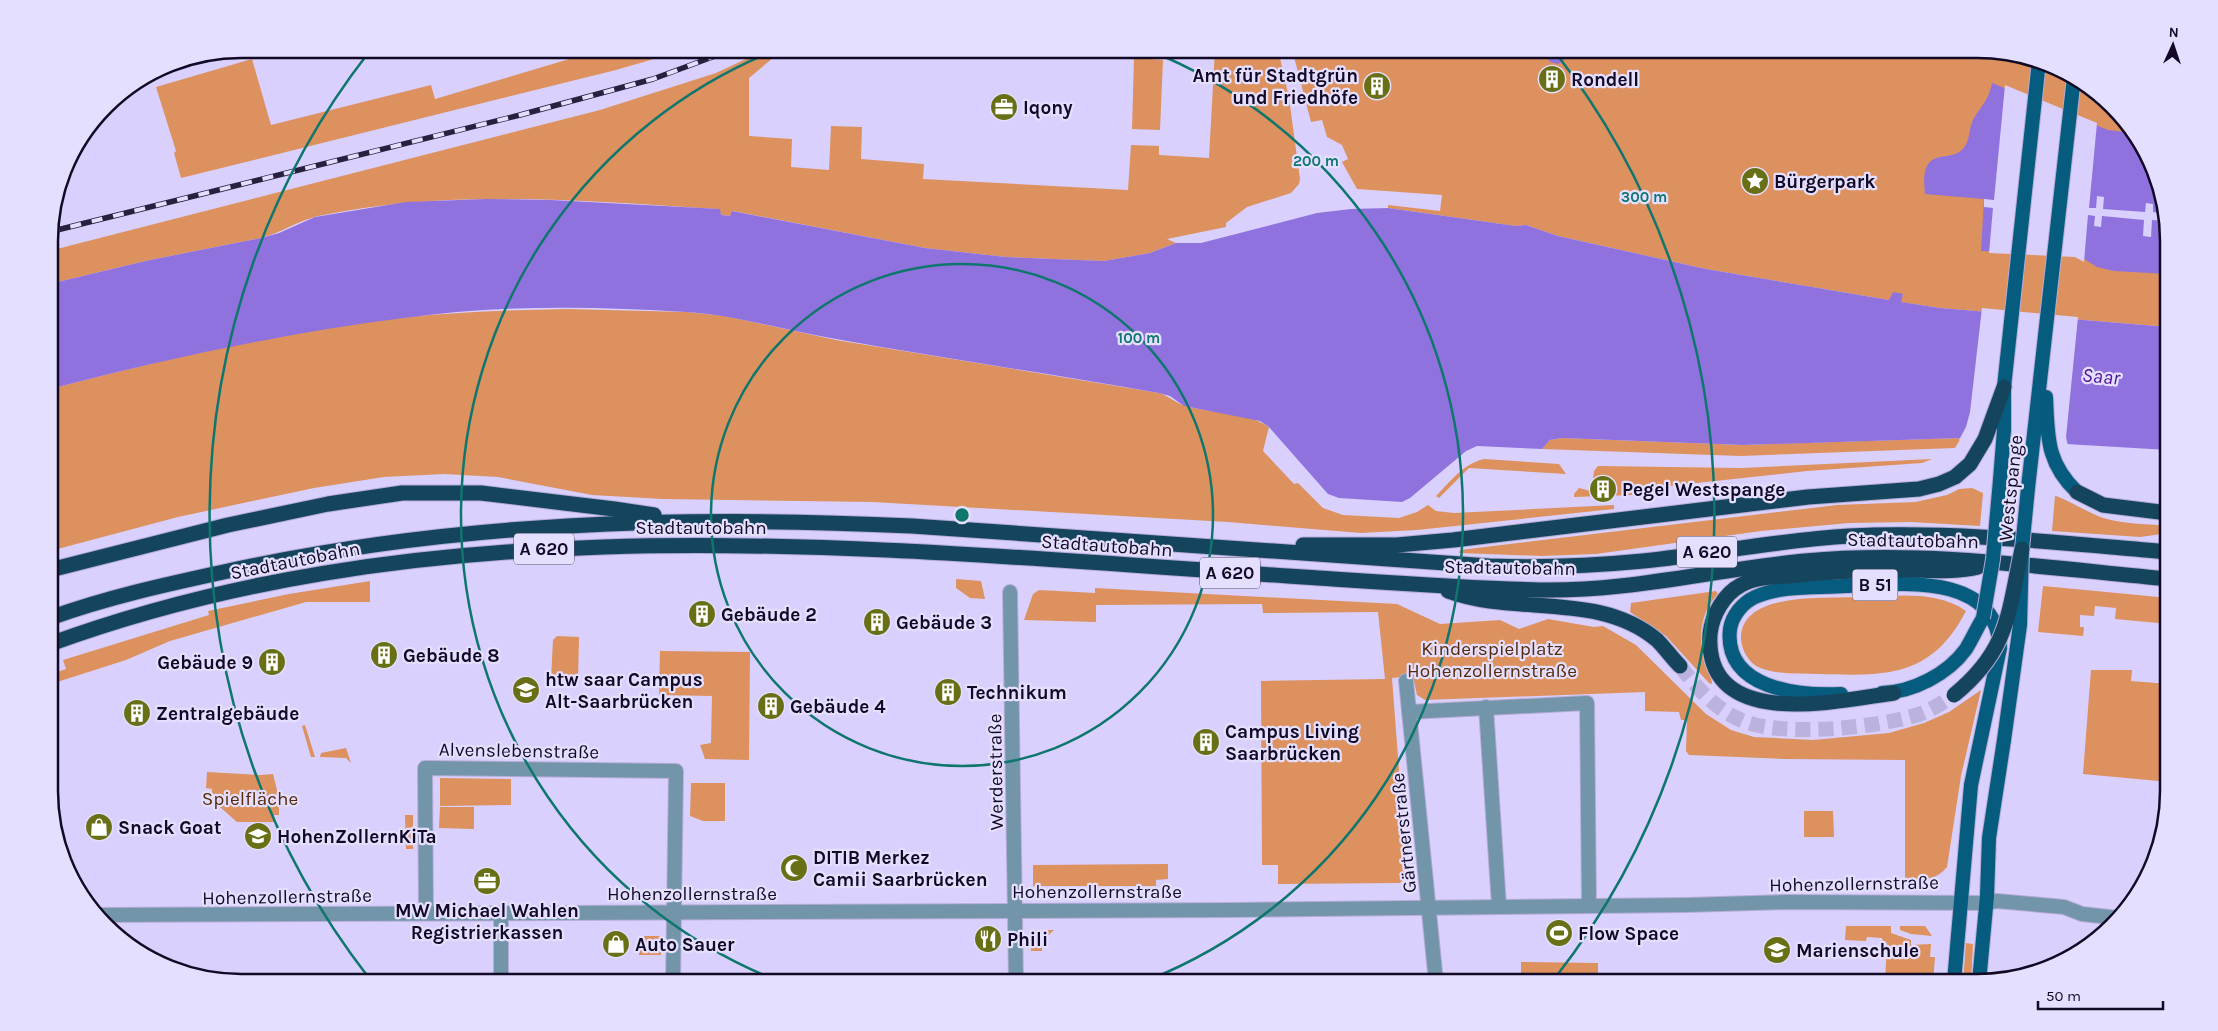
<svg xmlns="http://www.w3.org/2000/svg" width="2218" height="1031" font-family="Karla,sans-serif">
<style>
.green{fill:#dc915e}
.water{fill:#9072df}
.pier{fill:#d9d0fe}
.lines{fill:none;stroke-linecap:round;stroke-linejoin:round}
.motorway-tunnel{stroke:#bbb2dd;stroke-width:15;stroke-dasharray:15 8;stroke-linecap:butt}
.minor-casing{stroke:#b5acd7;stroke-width:16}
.secondary-casing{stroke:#b5acd7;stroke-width:16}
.primary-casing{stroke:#b5acd7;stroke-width:16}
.motorway-casing{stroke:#b5acd7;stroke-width:17}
.minor{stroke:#7295a9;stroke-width:14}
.secondary{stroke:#3e7491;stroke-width:14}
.primary{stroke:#065c7f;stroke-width:14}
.motorway{stroke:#15455d;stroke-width:15}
.rail-casing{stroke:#28203e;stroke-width:5.5}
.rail{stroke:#e5dfff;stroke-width:4;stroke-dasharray:11;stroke-linecap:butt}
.primary-bridge-casing{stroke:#b5acd7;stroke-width:16;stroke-linecap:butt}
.motorway-bridge-casing{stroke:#b5acd7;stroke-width:17;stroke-linecap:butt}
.primary-bridge{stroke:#065c7f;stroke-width:14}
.motorway-bridge{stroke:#15455d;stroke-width:15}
.ring{fill:none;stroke:#0f766e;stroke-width:2.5}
.labels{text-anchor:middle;stroke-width:4.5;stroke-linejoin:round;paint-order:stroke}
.shield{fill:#e5dfff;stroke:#514a66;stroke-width:1}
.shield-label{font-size:18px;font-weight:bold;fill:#120a25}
.poi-label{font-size:19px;font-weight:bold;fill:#120a25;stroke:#e5dfff;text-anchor:start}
.street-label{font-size:19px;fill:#120a25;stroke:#e5dfff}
.park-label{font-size:19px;fill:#542a08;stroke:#e5dfff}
.water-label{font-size:20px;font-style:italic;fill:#4b1197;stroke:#e5dfff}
.rim{fill:none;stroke:#120a25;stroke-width:2.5}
.centre{fill:#0f766e;stroke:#e5dfff;stroke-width:2.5}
.ring-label{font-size:15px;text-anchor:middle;font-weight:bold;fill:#0f766e;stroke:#e5dfff;stroke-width:4.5;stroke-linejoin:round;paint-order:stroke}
</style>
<rect width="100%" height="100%" fill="#d9d0fe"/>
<g class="green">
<path d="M603 49H688L616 70 181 178 174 153 176 151 156 87 252 59 271 125 431 85 435 99Z"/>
<path d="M767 49H788L774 57 749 78V136L792 139 791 167 829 170 831 126 862 127 861 159 924 164 923 179 1128 190 1131 145 1159 146V155L1209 158 1215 49H1278L1289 98 1300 179 1299 184 1291 193 1247 207 1226 223V227L1167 239 1176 243 1150 253 1104 261 1006 257 925 248 733 211 730 216 721 215 719 209C586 201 450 188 318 216 298 221 280 233 261 238L150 260 49 284V251L600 110 716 73Z"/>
<path d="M1292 49H1977C1999 53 2032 56 2052 64 2110 88 2162 154 2168 217 2171 253 2168 291 2168 327L1940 308 1900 302 1903 295 1889 300 1706 269 1558 236 1526 225 1516 226 1388 208V205L1440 211 1442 195 1357 189 1342 162 1348 159 1342 145 1327 137 1322 120 1311 122Z"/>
<path d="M1134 58 1163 60 1160 130 1132 129Z"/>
<path d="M566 309 687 312 725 316 836 340 1159 393C1169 396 1177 404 1186 406 1214 414 1245 411 1269 427L1263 451 1294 484 1298 483 1323 508 1343 515 1399 518 1417 512 1428 505 1436 511 1454 513 1614 505V509L1417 530 1361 533 1228 522 872 502 663 499 592 495 498 477 444 474 384 477 314 488 178 517 50 551V389C166 359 287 330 407 317 460 312 513 310 566 309Z"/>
<path d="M1562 438 1742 445 1961 438 1955 448 1741 456 1542 449 1550 440Z"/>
<path d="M1484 459 1559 464 1566 474 1469 468 1439 498 1436 496C1451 481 1463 464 1484 459Z"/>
<path d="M1932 459 1922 463 1807 471 1632 490V495L1574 497V494L1579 488 1603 494 1607 491V487L1603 484 1598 486 1599 492 1597 491 1593 478 1594 471 1598 466 1741 468Z"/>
<path d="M1972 488 1983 493 1980 526 1911 522 1849 523 1761 531 1596 554 1542 556 1459 553 1460 550 1837 505 1915 502 1947 495 1959 489Z"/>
<path d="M2055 496C2061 496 2093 516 2107 519 2127 524 2148 524 2169 526V533L2140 537 2052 531Z"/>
<path d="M956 579 981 581 985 599 970 598 956 588Z"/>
<path d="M370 581V602H306L170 641 126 660 54 683 51 674 66 669 63 660 209 615 208 611 289 594Z"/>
<path d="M2043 586 2169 598V624L2115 619 2116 608 2095 606 2094 616 2080 615V627H2084L2083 636 2038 632Z"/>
<path d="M1095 588 1397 604 1440 624 1500 620 1519 629 1548 619 1594 627 1603 626 1636 645 1706 714 1731 730 1754 737 1813 740 1889 733 1924 723 1949 712 1981 690 1961 776 1947 867C1936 881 1921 880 1905 880V760L1784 759 1689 755 1686 751 1687 720H1681L1679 712 1645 711V692L1425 700 1417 695 1413 676 1392 678 1407 875 1400 883 1278 884V865H1262L1261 681 1385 679 1378 612 1263 613 1262 604 1096 605V622L1024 620 1033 594 1039 590 1095 593Z"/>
<path d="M1716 591 1718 594C1699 613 1698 641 1705 665 1707 672 1712 677 1712 684L1709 683 1666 636 1630 612 1631 603Z"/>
<path d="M1857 597C1892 597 1935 589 1966 611 1931 678 1886 676 1818 674 1799 673 1775 675 1758 667 1748 662 1742 650 1741 639 1740 591 1825 599 1857 597Z"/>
<path d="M557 636 579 637 578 681 551 680 553 640Z"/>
<path d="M660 651 750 652 749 760 705 759 700 745 711 743 712 696 659 695Z"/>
<path d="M2091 670H2132L2131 681 2169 684V782L2083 774Z"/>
<path d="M305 725 315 757H311L302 726Z"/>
<path d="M346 748 351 763 346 758 320 757 321 753Z"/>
<path d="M207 772 260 775 273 774 279 798V815H274V822H237L212 800V789L206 788Z"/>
<path d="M440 778 511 779V805L440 806Z"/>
<path d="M691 783H725V821H703L690 816Z"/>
<path d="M440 807H474V829L439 828Z"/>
<path d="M1804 811H1833L1834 837H1804Z"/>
<path d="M405 815H413V849H406Z"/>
<path d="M1168 864V879L1156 880V886H1033V865Z"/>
<path d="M1846 926H1891V933L1911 940V945L1931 944 1930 957H1935L1933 982H1885L1887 943 1883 942 1882 938 1867 937 1866 941 1845 940Z"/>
<path d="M1900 926H1925L1932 936 1911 934 1900 930Z"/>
<path d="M1035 930H1054L1042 941V951H1031V935Z"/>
<rect x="639" y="936" width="22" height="19"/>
<path d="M1966 943 1973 944 1971 982H1963Z"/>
<path d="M1521 962 1598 963V977L1547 976V982H1521Z"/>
</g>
<g class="water">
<path d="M1548 49H1564L1566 54 1564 60 1558 64 1550 62 1547 56Z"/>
<path d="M1992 83 2108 130 2135 133 2155 168 2168 216V274L2114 271 2097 267 2076 254 1981 251 1984 199 1925 194C1919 140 1952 167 1965 146 1970 139 1969 128 1973 120 1982 104 1988 102 1992 83Z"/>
<path d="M486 199 551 200 720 209 721 215 730 216 732 211 925 248 1006 257 1104 261 1150 253 1176 243H1201L1317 213 1351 209 1388 208 1516 226 1526 225 1558 236 1706 269 1889 300 1893 292 1903 294 1901 302 1940 308 2168 327V450L1961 438 1743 445 1562 438 1550 440 1542 449 1477 446 1466 451 1410 498 1402 502 1339 498 1328 494 1269 427 1260 421 1184 406 1170 396 1159 393C1051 374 943 358 836 339 786 331 736 315 686 312 593 306 496 305 404 318 284 333 166 359 50 389L49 284 150 260 261 238 279 233 315 217 406 202Z"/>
</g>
<g class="pier">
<path d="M2005 85 2097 123 2089 208H2096L2097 196 2104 197 2103 209 2145 212 2146 203 2153 204V212L2167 214 2168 221 2152 220 2151 237 2143 236 2144 220 2102 216 2101 227 2094 226 2095 216 2088 215 2084 262 2075 257 1989 253 1993 208 1984 207V199L1994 200Z"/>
<path d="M1982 308 2078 317 2066 437 2068 446 1959 440 1966 427 1970 412Z"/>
</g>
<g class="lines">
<path class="motorway-tunnel" d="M1680 666C1697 688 1716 710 1743 721 1784 737 1874 728 1917 715 1930 711 1942 703 1954 695"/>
<g class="minor-casing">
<g id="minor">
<path d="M1010 592 1016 982"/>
<path d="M1406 681 1436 982"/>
<path d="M1486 707 1499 906"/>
<path d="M1409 712 1587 703 1589 905"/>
<path d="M426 913 425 768 676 771 673 982"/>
<path d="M501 913V982"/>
<path d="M96 915 1234 910 1686 905 1785 902 1986 903 1997 901 2064 907 2082 914 2118 918"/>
</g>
</g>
<g class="secondary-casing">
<path id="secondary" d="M50 810 55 832"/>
</g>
<g class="primary-casing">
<g id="primary">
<path d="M2046 397C2048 437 2046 462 2077 492"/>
<path d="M2000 480 2004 430V387L2039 61"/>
<path d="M2028 488 2074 77"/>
<path d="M1882 693C1913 692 1948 674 1966 649 1972 639 1977 628 1983 618"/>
<path d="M1841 694C1799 696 1723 689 1730 629 1732 616 1742 603 1755 597 1781 585 1816 588 1845 586 1899 584 1996 571 2000 648L1971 785 1954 982"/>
<path d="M1979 982 1987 896 1989 838 2004 740"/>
</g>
</g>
<g class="motorway-casing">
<g id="motorway">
<path d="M2077 492 2103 505 2168 513"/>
<path d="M1303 545H1397L1453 540 1808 497 1919 489 1939 484 1955 477 1970 464 1985 439 2004 387"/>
<path d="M50 570 228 525 328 504 402 493H481L614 509 654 515"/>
<path d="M1448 591C1515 616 1599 591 1657 640 1665 648 1672 658 1680 666"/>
<path d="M50 618C108 597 168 584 228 571 453 522 682 515 912 526L1489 566C1540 568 1591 566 1643 561 1712 554 1779 540 1849 536 1956 531 2062 543 2169 552"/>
<path d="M50 644C450 498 889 550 1303 577 1382 582 1460 588 1539 590 1629 592 1716 569 1805 561 1926 550 2048 568 2169 579"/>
<path d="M1894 693C1837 701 1704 732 1710 634 1712 615 1724 594 1741 585 1755 577 1774 577 1789 576 1827 572 1865 570 1903 570 1928 570 1954 573 1978 567"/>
</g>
</g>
<use href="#minor" class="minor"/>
<use href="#secondary" class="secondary"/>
<use href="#primary" class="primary"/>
<use href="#motorway" class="motorway"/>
<g class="rail-casing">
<path id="rail" d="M49 232 520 115 653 79 734 49"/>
</g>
<use href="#rail" class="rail"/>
<g class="primary-bridge-casing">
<g id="primary-bridge">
<path d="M1983 618 1993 559 2000 480"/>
<path d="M2004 740 2020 625 2022 549 2028 488"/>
</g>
</g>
<g class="motorway-bridge-casing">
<path id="motorway-bridge" d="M1954 695C2009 650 2008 614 2022 549"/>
</g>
<use href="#primary-bridge" class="primary-bridge"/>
<use href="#motorway-bridge" class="motorway-bridge"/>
</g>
<g class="ring">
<circle cx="962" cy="515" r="251"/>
<path d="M778 981A501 501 0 0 1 778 49M1146 49A501 501 0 0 1 1146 981"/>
<path d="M369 978A752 752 0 0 1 369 52M1555 52A752 752 0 0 1 1555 978"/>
</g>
<defs>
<g id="building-disc" transform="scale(1.4375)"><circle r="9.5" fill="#686f15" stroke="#e5dfff"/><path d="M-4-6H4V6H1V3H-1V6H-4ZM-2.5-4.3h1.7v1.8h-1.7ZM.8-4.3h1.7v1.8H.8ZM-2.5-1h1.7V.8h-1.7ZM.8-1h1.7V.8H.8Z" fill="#fff"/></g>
<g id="office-disc" transform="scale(1.4375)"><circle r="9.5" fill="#686f15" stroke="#e5dfff"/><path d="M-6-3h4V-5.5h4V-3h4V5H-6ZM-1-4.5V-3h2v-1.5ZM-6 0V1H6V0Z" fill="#fff"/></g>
<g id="sight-disc" transform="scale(1.4375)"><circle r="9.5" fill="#686f15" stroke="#e5dfff"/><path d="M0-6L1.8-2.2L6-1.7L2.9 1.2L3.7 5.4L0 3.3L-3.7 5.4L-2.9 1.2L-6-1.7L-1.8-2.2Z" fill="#fff"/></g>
<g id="university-disc" transform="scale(1.4375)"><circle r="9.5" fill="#686f15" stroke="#e5dfff"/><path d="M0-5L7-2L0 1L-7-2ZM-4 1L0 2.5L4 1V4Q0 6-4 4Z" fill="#fff"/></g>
<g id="shop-disc" transform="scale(1.4375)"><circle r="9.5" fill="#686f15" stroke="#e5dfff"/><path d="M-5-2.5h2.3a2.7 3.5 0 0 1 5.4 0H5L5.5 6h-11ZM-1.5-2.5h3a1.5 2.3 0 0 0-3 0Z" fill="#fff"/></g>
<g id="school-disc" transform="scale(1.4375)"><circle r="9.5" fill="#686f15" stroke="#e5dfff"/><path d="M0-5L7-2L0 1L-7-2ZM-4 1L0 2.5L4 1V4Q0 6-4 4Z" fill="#fff"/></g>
<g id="mosque-disc" transform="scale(1.4375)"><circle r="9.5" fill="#686f15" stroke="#e5dfff"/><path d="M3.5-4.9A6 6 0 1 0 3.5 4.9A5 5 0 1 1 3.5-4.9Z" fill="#fff"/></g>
<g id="stadium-disc" transform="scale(1.4375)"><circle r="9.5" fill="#686f15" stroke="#e5dfff"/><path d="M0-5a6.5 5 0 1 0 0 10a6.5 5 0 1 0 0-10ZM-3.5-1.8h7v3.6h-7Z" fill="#fff"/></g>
<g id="restaurant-disc" transform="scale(1.4375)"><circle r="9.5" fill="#686f15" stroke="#e5dfff"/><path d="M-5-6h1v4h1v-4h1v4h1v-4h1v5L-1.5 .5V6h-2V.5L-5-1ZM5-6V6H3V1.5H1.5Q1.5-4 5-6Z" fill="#fff"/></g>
</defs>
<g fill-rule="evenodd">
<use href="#building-disc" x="1552" y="79"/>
<use href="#building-disc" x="1377" y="86"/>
<use href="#office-disc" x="1004" y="107"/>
<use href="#sight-disc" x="1755" y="181"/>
<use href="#building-disc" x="1603" y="489"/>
<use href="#building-disc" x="702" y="614"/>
<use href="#building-disc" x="877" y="622"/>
<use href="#building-disc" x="384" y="655"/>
<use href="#building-disc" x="272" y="662"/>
<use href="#university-disc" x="526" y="690"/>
<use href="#building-disc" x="948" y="692"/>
<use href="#building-disc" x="771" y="706"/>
<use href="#building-disc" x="137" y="713"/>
<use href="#building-disc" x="1206" y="742"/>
<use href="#shop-disc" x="99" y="827"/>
<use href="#school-disc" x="258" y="836"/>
<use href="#mosque-disc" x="794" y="868"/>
<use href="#office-disc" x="487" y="881"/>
<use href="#stadium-disc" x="1559" y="933"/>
<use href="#restaurant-disc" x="988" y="939"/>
<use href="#shop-disc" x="616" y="944"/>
<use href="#school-disc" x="1777" y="950"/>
</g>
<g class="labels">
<g class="shield">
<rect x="514" y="533.5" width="60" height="31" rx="4"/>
<rect x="1677" y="536.5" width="60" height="31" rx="4"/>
<rect x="1200" y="557.5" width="60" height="31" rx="4"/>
<rect x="1852.5" y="569.5" width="45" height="31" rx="4"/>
</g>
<g class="shield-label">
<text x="544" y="555">A 620</text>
<text x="1707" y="558">A 620</text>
<text x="1230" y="579">A 620</text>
<text x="1875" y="591">B 51</text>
</g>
<g class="poi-label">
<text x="1358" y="82" text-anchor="end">Amt für Stadtgrün<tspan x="1358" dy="22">und Friedhöfe</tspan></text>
<text x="1571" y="86">Rondell</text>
<text x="1023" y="114">Iqony</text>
<text x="1774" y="188">Bürgerpark</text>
<text x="1622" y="496">Pegel Westspange</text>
<text x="721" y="621">Gebäude 2</text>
<text x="896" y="629">Gebäude 3</text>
<text x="403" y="662">Gebäude 8</text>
<text x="253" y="669" text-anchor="end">Gebäude 9</text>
<text x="545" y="686">htw saar Campus<tspan x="545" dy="22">Alt-Saarbrücken</tspan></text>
<text x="967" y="699">Technikum</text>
<text x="790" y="713">Gebäude 4</text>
<text x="156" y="720">Zentralgebäude</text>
<text x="1225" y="738">Campus Living<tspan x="1225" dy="22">Saarbrücken</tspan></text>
<text x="118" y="834">Snack Goat</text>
<text x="277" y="843">HohenZollernKiTa</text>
<text x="813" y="864">DITIB Merkez<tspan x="813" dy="22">Camii Saarbrücken</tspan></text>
<text x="487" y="917" text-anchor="middle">MW Michael Wahlen<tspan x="487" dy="22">Registrierkassen</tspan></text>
<text x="1578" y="940">Flow Space</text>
<text x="1007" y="946">Phili</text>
<text x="635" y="951">Auto Sauer</text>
<text x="1796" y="957">Marienschule</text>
</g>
<g class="street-label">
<text transform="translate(2010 488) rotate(-84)" y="7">Westspange</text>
<text x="701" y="534">Stadtautobahn</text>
<text transform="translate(1913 540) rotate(1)" y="7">Stadtautobahn</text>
<text transform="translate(1107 545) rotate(4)" y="7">Stadtautobahn</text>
<text transform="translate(295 560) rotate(-11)" y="7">Stadtautobahn</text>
<text transform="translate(1510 567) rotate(1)" y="7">Stadtautobahn</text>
<text transform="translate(519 750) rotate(1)" y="7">Alvenslebenstraße</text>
<text transform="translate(995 772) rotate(-91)" y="7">Werderstraße</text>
<text transform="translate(1403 833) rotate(-96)" y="7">Gärtnerstraße</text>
<text transform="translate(1854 883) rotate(-1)" y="7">Hohenzollernstraße</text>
<text x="1097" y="898">Hohenzollernstraße</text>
<text x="692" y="900">Hohenzollernstraße</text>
<text transform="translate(287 896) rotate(-1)" y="7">Hohenzollernstraße</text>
</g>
<g class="park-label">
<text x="1492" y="655">Kinderspielplatz<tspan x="1492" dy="22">Hohenzollernstraße</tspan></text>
<text x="250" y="805">Spielfläche</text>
</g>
<g class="water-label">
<text transform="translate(2101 376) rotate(5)" y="7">Saar</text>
</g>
</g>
<path d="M0 0H2218V1031H0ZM241 58H1977A183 183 0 0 1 2160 241V791A183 183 0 0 1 1977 974H241A183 183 0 0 1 58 791V241A183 183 0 0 1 241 58Z" fill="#e5dfff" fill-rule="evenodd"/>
<path class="rim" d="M241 58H1977A183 183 0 0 1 2160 241V791A183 183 0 0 1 1977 974H241A183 183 0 0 1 58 791V241A183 183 0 0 1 241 58Z"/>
<circle cx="962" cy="515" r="8" class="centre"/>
<g class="ring-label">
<text x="1316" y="166">200 m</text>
<text x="1644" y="202">300 m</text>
<text x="1139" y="343">100 m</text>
</g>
<g transform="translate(2173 45) rotate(3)" stroke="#e5dfff" stroke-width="4" paint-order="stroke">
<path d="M0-4L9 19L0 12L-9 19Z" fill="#120a25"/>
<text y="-8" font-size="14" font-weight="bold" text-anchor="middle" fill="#120a25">N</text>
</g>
<path d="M2038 1001v8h125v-8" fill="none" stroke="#120a25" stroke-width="2.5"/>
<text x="2046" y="1001" font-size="15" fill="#120a25" stroke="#e5dfff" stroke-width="4" paint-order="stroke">50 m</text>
</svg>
